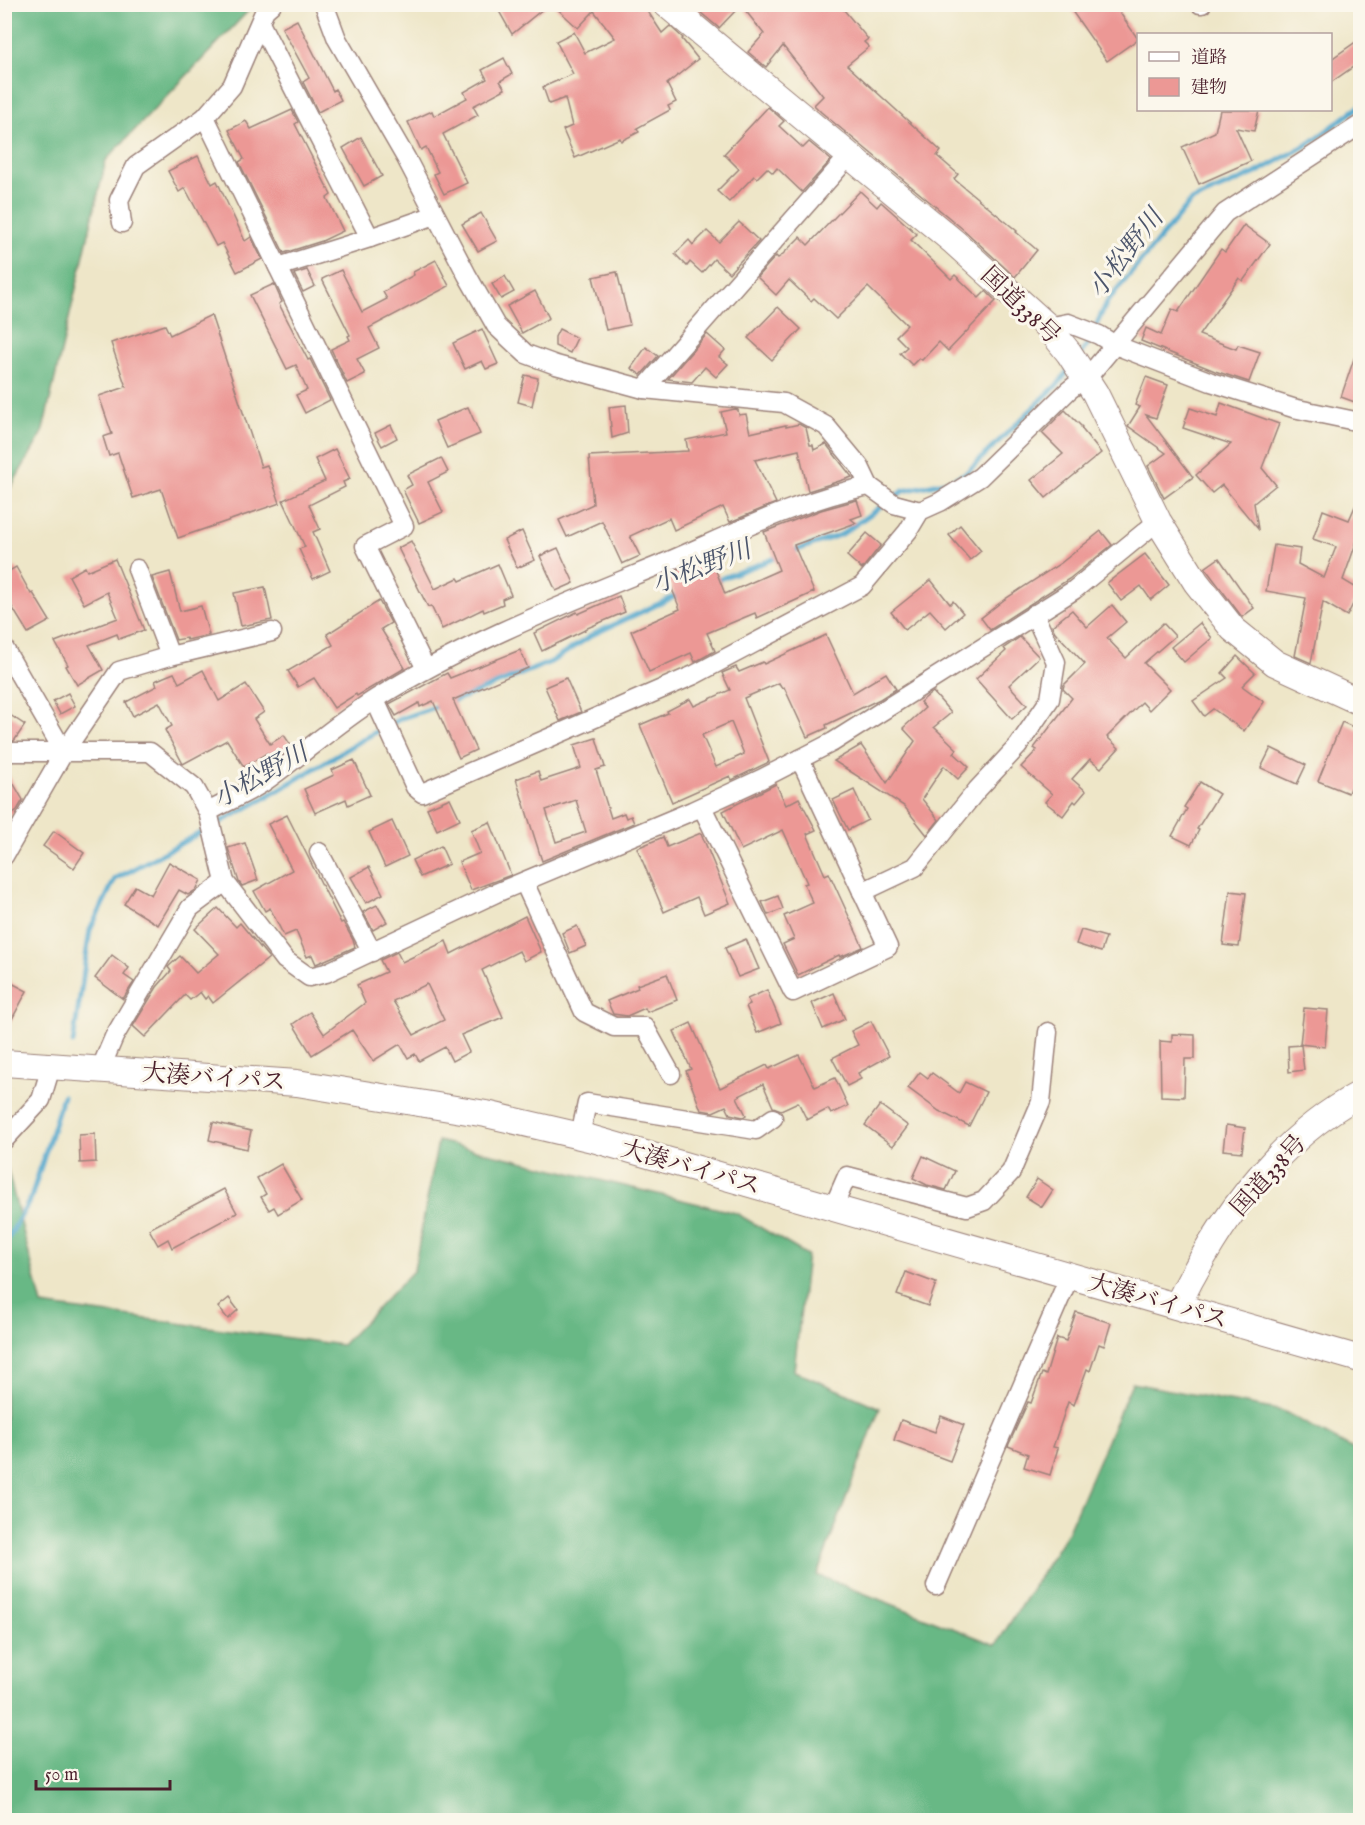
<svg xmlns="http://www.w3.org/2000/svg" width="1365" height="1825" font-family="'IM FELL English','Noto Serif JP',serif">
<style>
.forest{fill:#67b885;stroke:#586c58;stroke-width:1.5}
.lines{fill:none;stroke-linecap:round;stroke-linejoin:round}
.stream{stroke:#50a6cc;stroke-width:5}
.building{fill:#ec9895;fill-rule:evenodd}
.minor-casing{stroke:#9c827a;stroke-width:21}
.highway-casing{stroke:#9c827a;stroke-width:28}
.minor{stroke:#fff;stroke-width:18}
.highway{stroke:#fff;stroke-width:26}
.labels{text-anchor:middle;stroke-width:6;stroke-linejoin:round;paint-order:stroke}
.street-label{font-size:24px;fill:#4a1f2b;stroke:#fbf7ec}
.water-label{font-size:26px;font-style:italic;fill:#4c556b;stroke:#fbf7ec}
</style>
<rect width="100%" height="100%" fill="#fbf7ec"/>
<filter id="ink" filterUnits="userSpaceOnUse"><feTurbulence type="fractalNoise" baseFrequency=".0167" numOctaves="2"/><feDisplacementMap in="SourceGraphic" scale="12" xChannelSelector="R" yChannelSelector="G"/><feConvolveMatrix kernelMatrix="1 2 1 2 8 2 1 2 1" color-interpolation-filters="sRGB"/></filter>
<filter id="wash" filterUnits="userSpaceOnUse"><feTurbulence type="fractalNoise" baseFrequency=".008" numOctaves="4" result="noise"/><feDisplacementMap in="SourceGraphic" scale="24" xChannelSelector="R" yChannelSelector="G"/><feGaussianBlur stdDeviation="1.35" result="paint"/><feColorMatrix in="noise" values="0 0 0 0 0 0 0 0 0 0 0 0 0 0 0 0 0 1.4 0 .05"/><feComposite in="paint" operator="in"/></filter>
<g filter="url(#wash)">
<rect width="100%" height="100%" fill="#eee6c8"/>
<g class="forest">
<path d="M5 4 254 5 106 160 42 434 5 497Z"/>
<path d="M438 1141 736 1213 807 1255 794 1371 880 1408 817 1575 996 1645 1067 1533 1132 1383 1283 1411 1360 1453V1820H5V1160L42 1305 342 1345 414 1270Z"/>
</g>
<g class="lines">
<g class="stream">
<path d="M1079 356 1087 345 1107 302 1191 201 1254 174 1310 143 1360 106"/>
<path d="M789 553 842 534 903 491 949 481 966 473 1060 382 1070 368"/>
<path d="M714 581 781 556"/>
<path d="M73 1043 90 930 115 879 265 798 377 731 402 718 459 699 551 662 594 634 680 594"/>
<path d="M4 1246 31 1198 63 1096"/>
</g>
</g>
<g id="blocks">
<g class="building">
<path d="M495 4H549L512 34Z"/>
<path d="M552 4H643L662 33 670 26 683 38 682 39 698 59 667 84 676 102 668 106 670 110 637 128 639 132 621 141 620 138 575 158 563 130 572 126 565 98 549 104 543 87 573 74 556 41 574 32 585 53 615 38 594 11 578 28Z"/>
<path d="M697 4H839L868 39 864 42 869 47 847 65 941 151 937 156 958 174 954 179 1017 231 1016 232 1037 250 1015 277 964 230 821 112 814 105 823 96 783 46 766 67 748 52 764 34 741 5 719 28 694 7Z"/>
<path d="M1067 4H1114L1138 39 1107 61Z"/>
<path d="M297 20 333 91 335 89 341 100 318 112 303 82 309 78 282 28Z"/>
<path d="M1360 39V62L1330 83V60Z"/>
<path d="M504 58 512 74 500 81 505 89 473 106 478 115 443 134 467 183 444 194 434 174 438 172 426 147 421 150 408 122 432 111 434 116 467 98 464 92 487 79 482 70Z"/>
<path d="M768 107 784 121 779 126 803 148 809 142 831 160 802 192 777 168 773 173 767 168 757 178 754 176 729 202 717 191 739 169 724 154Z"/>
<path d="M292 110 298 122 295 124 331 195 327 198 343 231 322 241 284 253 239 162 244 159 229 130 246 121 251 129Z"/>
<path d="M1220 110H1259L1254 131 1236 128 1251 161 1199 184 1182 147 1215 132Z"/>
<path d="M361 137 382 176 364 186 343 148Z"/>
<path d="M198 156 212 184 217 181 245 241 251 237 262 259 237 272 222 243 216 246 185 188 179 192 168 171Z"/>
<path d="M860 191 877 207 881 202 917 234 911 240 951 279 955 275 979 298 986 291 996 301 948 351 939 342 922 360 919 358 912 365 900 353 907 347 896 336 907 325 868 287 836 319 814 298 811 301 789 280 776 295 757 277 776 256 778 258 781 256 800 237 808 245Z"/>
<path d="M481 213 497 241 478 251 462 224Z"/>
<path d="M739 222 759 241 729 273 714 259 702 273 690 262 687 266 675 254 689 240 693 245 707 231 719 242Z"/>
<path d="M1244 225 1270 244 1243 281 1239 278 1199 335 1236 349 1238 345 1260 352 1249 382 1215 371 1141 341 1146 328 1161 335 1172 309 1178 312 1221 249 1225 252Z"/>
<path d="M436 260 449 286 369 328 379 348 357 359 365 374 347 383 331 349 350 340 348 336 350 335 322 279 341 270 362 312 387 299 383 292 414 275 413 272Z"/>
<path d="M307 270 315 286 303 292 294 274Z"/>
<path d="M617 272 630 325 606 330 593 277Z"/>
<path d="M505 276 514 292 501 299 492 284Z"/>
<path d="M274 284 282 302 279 304 308 360 310 359 330 400 305 413 296 395 307 390 296 365 287 369 250 295Z"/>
<path d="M535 291 549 318 522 333 507 306Z"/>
<path d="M778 307 801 329 772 360 748 338Z"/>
<path d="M211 315 261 467 267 465 280 503 178 538 161 489 133 498 118 453 109 456 103 437 112 434 99 396 126 387 111 343 165 325 170 335Z"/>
<path d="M482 329 498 364 486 369 482 361 465 369 453 343Z"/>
<path d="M559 329 577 338 570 353 555 346V337Z"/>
<path d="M707 334 725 350 719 357 728 364 716 377 705 367 692 382 668 379Z"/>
<path d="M646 347 658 356 641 375 631 368Z"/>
<path d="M1358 347 1360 348V404L1341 397Z"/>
<path d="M525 375 538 378 532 406 518 402Z"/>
<path d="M1146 377 1168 385 1156 418 1146 415 1193 477 1164 498 1148 466 1166 453 1128 426 1140 407 1135 405Z"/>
<path d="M1221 403 1279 424 1262 468 1276 485 1254 503 1258 529 1222 485 1212 493 1196 475 1231 444 1183 428 1190 408 1217 417Z"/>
<path d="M626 405 628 433 612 438 609 407Z"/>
<path d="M468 407 480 434 447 448 435 421Z"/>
<path d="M735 409 738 410 739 415 746 414 750 433 786 425V427L799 424 806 428 810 445H813L814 450 826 444 852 477 808 491 799 450 755 460 776 503 730 522 723 507 674 530 669 518 630 536 640 556 622 564 602 521 567 537 559 520 593 504 589 456 688 451 686 440 726 432 721 412Z"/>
<path d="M1065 410 1082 427 1081 428 1101 453 1046 498 1031 480 1063 454 1042 433Z"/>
<path d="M391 425 397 438 382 446 375 433Z"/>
<path d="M335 449 350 479 343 482 345 487 309 505 320 529 313 532 330 571 313 579 299 549 305 547 283 500 325 481 315 459Z"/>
<path d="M441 458 448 472 428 482 443 512 419 523 403 490 412 485 407 475Z"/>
<path d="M1360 495V532L1343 580 1360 590 1347 616 1323 602 1311 663 1295 656 1306 598 1266 591 1274 545 1300 549 1298 564 1324 578 1336 547 1313 539 1323 510 1349 520Z"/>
<path d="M857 500 862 515 851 519 856 523 794 545 814 592 757 618 755 613 707 633 715 651 695 662 691 653 649 672 631 631 680 609 666 574 710 555 725 594 779 570 764 532 821 510Z"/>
<path d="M960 525 981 551 970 560 949 535Z"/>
<path d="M522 531 535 560 517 568 504 540Z"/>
<path d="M1101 531 1112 545 1069 579 990 630 981 618 1005 599 1061 563Z"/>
<path d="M867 533 881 545 862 569 847 556Z"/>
<path d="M411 541 435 589 458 578 460 581 498 564 511 595 502 599 503 604 484 612 483 609 442 629 431 606 428 607 398 548Z"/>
<path d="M558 548 574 583 556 591 540 556Z"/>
<path d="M1145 554 1169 585 1151 600 1141 586 1121 601 1107 583Z"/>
<path d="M1219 558 1254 608 1242 617 1205 568Z"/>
<path d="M115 559 144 630 119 639 117 634 89 645 103 670 77 685 66 666 68 665 55 642 118 618 107 592 84 604 69 576 85 567 87 571Z"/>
<path d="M16 567 31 594 33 593 50 621 28 633 4 594V574Z"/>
<path d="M170 572 180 611 201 606 209 635 187 640 186 638 176 640 152 577Z"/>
<path d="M931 580 950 604 953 601 963 613 946 628 930 610 905 630 891 612Z"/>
<path d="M265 587 272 620 241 626 234 593Z"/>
<path d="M619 596 625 612 585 629V630L542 651 534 633 577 612 578 614Z"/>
<path d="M379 601 391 623 381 629 405 668 357 696 356 694 334 708 314 678 298 687 288 671 333 645 327 634Z"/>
<path d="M1112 605 1126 622 1107 638 1126 658 1163 623 1175 636 1144 663 1170 689 1149 710 1142 702 1107 737 1119 748 1101 768 1090 759 1072 779 1086 791 1076 803 1074 801 1063 816 1045 802 1052 794 1021 767 1037 750 1034 748 1072 698 1063 689 1064 685 1085 664 1055 632 1052 626 1072 610 1087 627Z"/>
<path d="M1200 623 1212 638 1184 662 1171 647Z"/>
<path d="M826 635 853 693 886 673 896 689 880 699 826 725 827 728 807 737 784 687 782 688 779 683 744 698 769 762 732 780 730 776 672 802 640 725 668 713 667 711 690 699 694 706 730 690 722 673 736 667 739 672 763 662 764 664ZM731 722 744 754 716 767 702 735Z"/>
<path d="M1020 637 1039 657 1009 685 1027 705 1012 719 976 679 1006 651 1004 648Z"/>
<path d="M520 650 528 668 453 700 476 750 459 758 433 701 420 707 419 703 396 716 389 704 447 673 450 678Z"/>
<path d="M1237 656 1255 673 1242 686 1264 702 1244 731 1213 709 1204 716 1193 701 1227 678 1222 673Z"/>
<path d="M203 670 219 701 246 684 264 712 254 719 270 744 284 735 292 747 273 762 267 753 244 767 227 740 183 764 165 730 172 726 159 702 133 716 126 702 157 686 155 681 164 677 174 673 179 683Z"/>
<path d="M566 678 581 712 560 721 545 687Z"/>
<path d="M933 692 951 713 934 727 957 749 954 753 969 767 958 779 944 766 922 799 939 820 927 835 904 806 834 761 861 745 887 783 915 741 903 728 925 708 920 702Z"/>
<path d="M68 693 75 706 60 714 53 701Z"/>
<path d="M4 711 25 725 14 741H4Z"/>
<path d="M1342 722 1360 730V793L1350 788 1348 793 1318 781Z"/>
<path d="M596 738 605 767 596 770 611 818 624 813 626 818 631 816 634 823 542 861 516 779 538 771 541 781 581 768 574 745ZM576 800 586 832 556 842 546 810Z"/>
<path d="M1271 748 1306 765 1297 784 1261 768Z"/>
<path d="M354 760 370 795 348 805 346 799 315 813 304 789 334 775 332 770Z"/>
<path d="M4 767 23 800 16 812 4 819Z"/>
<path d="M1200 782 1219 794 1197 829 1199 830 1191 845 1172 836 1187 809 1184 807Z"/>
<path d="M776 784 786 805 799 798 816 830 807 834 825 875 829 873 863 947 840 957 839 955 798 975 783 944 794 939 784 916 813 903 804 884 807 883 783 830 741 850 723 811Z"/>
<path d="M854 790 868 820 848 830 833 800Z"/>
<path d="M450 798 460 819 437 830 427 808Z"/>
<path d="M287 815 341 923 343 922 353 940 355 947 316 964 312 955 307 957 296 931 284 936 270 908 265 911 254 891 292 870 268 824Z"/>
<path d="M392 821 408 856 385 867 369 832Z"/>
<path d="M490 822 511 875 471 890 459 862 480 853 471 830Z"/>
<path d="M54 831 84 853 74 868 43 846Z"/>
<path d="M701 833 730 903 704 914 697 897 664 912 637 848 663 837 667 847Z"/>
<path d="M245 843 258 880 242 886 239 882 228 848Z"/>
<path d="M441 846 449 864 420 877 412 860Z"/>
<path d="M169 862 201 880 196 890 188 895 179 890 158 925 124 904 135 886 151 895Z"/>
<path d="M369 867 383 894 366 903 351 877Z"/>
<path d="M1230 891 1246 893 1239 947 1223 945Z"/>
<path d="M778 896 783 909 768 915 762 902Z"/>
<path d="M377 905 387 922 373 930 363 912Z"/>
<path d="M218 908 236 927 240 923 269 958 213 1003 208 996 205 999 200 992 190 1000 185 995 145 1037 133 1026 157 987 171 971 168 967 180 956 196 973 219 954 195 929Z"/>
<path d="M525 916 541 952 524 961 519 951 482 970 503 1017 461 1035 469 1052 452 1061 445 1047 419 1061 415 1054 408 1058 400 1044 373 1061 352 1030 312 1055 293 1024 310 1012 324 1034 365 1003 357 985 386 972 380 960 397 952 402 962 446 941 451 954ZM427 984 444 1020 414 1035 393 1001Z"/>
<path d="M577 926 586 946 570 953 562 933Z"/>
<path d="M1081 930 1106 937 1101 952 1076 944Z"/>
<path d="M746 939 759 969 738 977 725 948Z"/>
<path d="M112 955 129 968 124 975 134 982 123 999 95 978Z"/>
<path d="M667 974 677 1000 647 1012 645 1008 627 1016 613 1014 607 1001 638 988 637 985Z"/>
<path d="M4 979 27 991 4 1034Z"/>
<path d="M767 990 781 1023 757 1033 746 1006 750 1004 747 999Z"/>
<path d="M834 993 845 1019 823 1029 812 1003Z"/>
<path d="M1304 1008 1328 1010 1325 1047 1300 1044Z"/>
<path d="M871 1021 889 1056 858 1073 861 1079 847 1086 832 1058 858 1045 851 1031Z"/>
<path d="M691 1023 720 1088 767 1065 769 1069 799 1055 815 1087 835 1078 848 1106 831 1114 828 1109 807 1120 798 1102 781 1110 773 1107 763 1084 737 1097 746 1115 743 1117 730 1114 726 1106 713 1112 701 1110 686 1071 691 1069 674 1031Z"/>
<path d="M1172 1034 1195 1035V1059H1185L1184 1097 1161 1096 1160 1041 1172 1042Z"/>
<path d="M1301 1045 1304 1070 1289 1072 1288 1046Z"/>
<path d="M920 1072 928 1078 932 1073 959 1093 965 1082 986 1092 969 1126 939 1111 908 1088Z"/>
<path d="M880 1105 908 1126 893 1146 865 1125Z"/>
<path d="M213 1122 251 1131 247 1149 209 1140Z"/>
<path d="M1226 1125 1245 1128 1242 1152 1223 1150Z"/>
<path d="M95 1134 96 1162 80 1163 79 1135Z"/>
<path d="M923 1156 955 1171 946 1190 927 1185 913 1178Z"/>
<path d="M281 1164 302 1200 278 1214 274 1207 269 1210 261 1197 266 1194 257 1178Z"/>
<path d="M1037 1179 1053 1190 1042 1207 1026 1197Z"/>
<path d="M224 1189 237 1213 172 1248 168 1239 158 1245 149 1229Z"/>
<path d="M906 1272 936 1283 928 1306 897 1295Z"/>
<path d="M229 1298 238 1310 228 1319 218 1307Z"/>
<path d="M1076 1312 1111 1323 1104 1346 1099 1344 1090 1371 1087 1369 1074 1405 1068 1402 1053 1447 1058 1448 1050 1475 1024 1467 1028 1454 1008 1446 1028 1402 1031 1403 1042 1373 1046 1375 1057 1338 1066 1341Z"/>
<path d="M941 1416 964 1425 950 1461 894 1440 901 1420 935 1432Z"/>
</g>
</g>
</g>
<g filter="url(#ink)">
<use href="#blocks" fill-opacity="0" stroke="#9c827a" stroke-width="1.5"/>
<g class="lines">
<g class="minor-casing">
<g id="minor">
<path d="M324 4 337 39 406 158 467 275 496 326 526 354 556 365 644 389 784 403 826 426 860 467 869 486"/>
<path d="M1200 4H1202"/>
<path d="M260 23 370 238"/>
<path d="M205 117 404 526 365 546 426 669"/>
<path d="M122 223 119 200 136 166 205 117 232 86 265 10 272 4"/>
<path d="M278 267 370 238 435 215"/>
<path d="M1048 327 1068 323 1099 335 1115 345 1211 382 1293 408 1360 422"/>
<path d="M644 389 849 156"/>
<path d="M137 569 170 656"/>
<path d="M4 648 64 752"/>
<path d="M375 700 415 787 422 793 694 675 862 586 908 531 920 511 940 502 980 477 1068 391 1092 372 1225 213 1360 125"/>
<path d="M4 752H150L194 787 208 812 225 882 285 960 309 977 326 973 496 893 692 811 761 779 833 742 1074 590 1158 521"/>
<path d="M702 807 793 992 888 947 800 759"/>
<path d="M208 812C226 802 246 794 264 782 302 755 337 723 377 698 468 641 570 602 669 561 734 533 799 500 869 486L894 504 920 511"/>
<path d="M319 852 372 952"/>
<path d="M4 856 64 752 119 671 170 656 272 632"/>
<path d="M524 882 584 1012 614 1027H645L671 1074"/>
<path d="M862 892 915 867 977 790 1018 746 1050 699 1056 662 1034 614"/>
<path d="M100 1070 114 1037 190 908 225 882"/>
<path d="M580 1136 587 1103 756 1130 773 1118"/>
<path d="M4 1140 41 1100 51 1067"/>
<path d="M833 1208 847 1176 967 1207 984 1201 1011 1172 1041 1102 1048 1032"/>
<path d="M936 1586 1070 1275"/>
</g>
</g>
<g class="highway-casing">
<g id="highway">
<path d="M666 4 954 242 1048 327 1069 353 1095 393 1158 521 1196 582 1233 629 1275 663 1360 702"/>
<path d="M4 1063 297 1083 486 1114 593 1139 1360 1359"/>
<path d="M1177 1306C1218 1222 1276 1139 1360 1094"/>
</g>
</g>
<use href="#minor" class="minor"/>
<use href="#highway" class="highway"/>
</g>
</g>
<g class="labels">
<g class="street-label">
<text transform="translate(1021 305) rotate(44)" y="8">国道338号</text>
<text transform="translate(214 1077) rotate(4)" y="8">大湊バイパス</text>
<text transform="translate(691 1167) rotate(16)" y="8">大湊バイパス</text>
<text transform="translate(1268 1175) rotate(-48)" y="8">国道338号</text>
<text transform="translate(1158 1301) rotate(16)" y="8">大湊バイパス</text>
</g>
<g class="water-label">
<text transform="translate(1125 253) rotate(-52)" y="9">小松野川</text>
<text transform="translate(701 566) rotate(-21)" y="9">小松野川</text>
<text transform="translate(260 775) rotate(-29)" y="9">小松野川</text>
</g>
</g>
<rect width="1365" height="1825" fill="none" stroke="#fbf7ec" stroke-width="24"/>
<rect x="1137" y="33" width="195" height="78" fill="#fbf7ec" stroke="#b4a19f" stroke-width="1.5"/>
<rect x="1149" y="52" width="30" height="9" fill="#ffffff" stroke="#b4a19f" stroke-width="1.5"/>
<text x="1191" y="63" font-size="18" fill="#4a1f2b">道路</text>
<rect x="1149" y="78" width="30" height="18" fill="#ec9895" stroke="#b4a19f" stroke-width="1.5"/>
<text x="1191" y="93" font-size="18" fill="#4a1f2b">建物</text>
<path d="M36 1780v9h134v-9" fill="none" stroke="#4a1f2b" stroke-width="3"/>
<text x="45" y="1780" font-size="18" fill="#4a1f2b" stroke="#fbf7ec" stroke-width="4.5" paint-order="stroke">50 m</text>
</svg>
